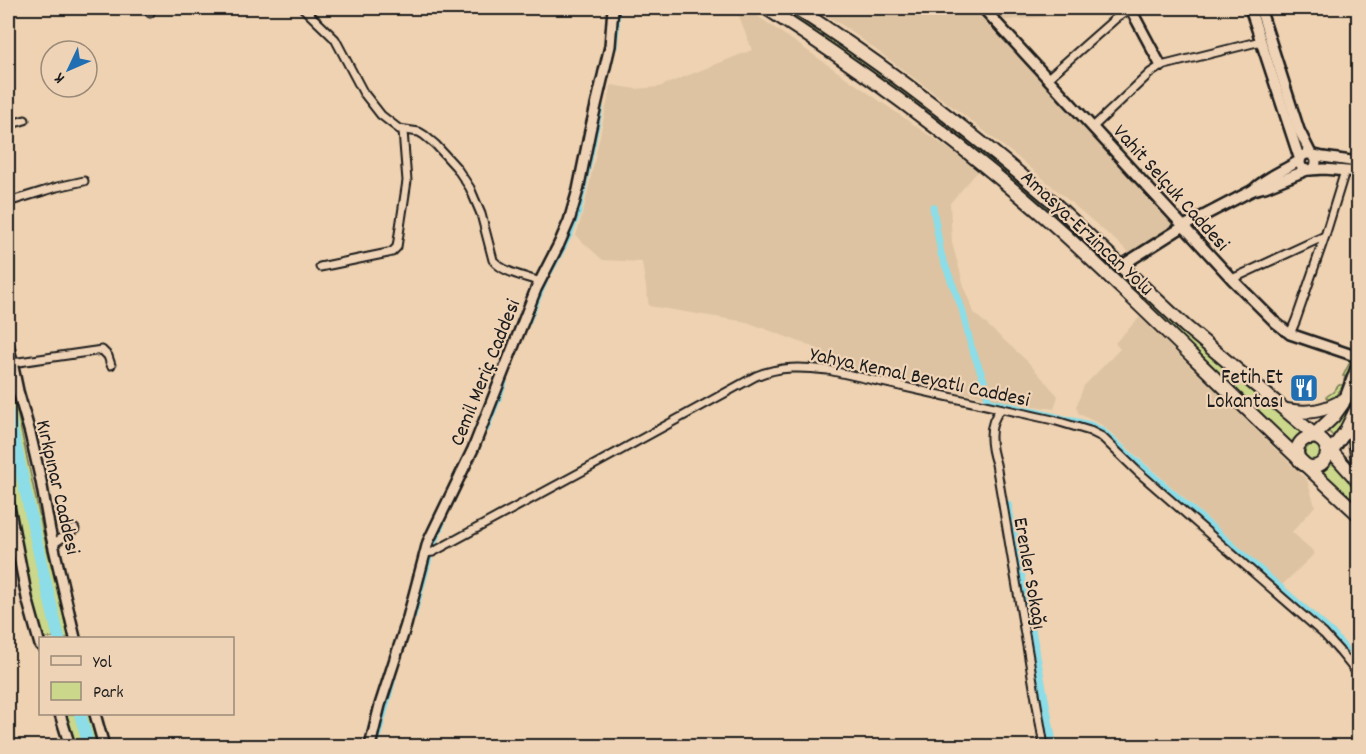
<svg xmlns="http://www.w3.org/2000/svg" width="1366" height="754" font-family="Dekko,sans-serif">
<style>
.built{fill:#ddc3a1}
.green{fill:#cbd78a;stroke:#747a53;stroke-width:1.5}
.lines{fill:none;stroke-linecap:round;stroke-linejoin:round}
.canal{stroke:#8cdde7;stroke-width:7}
.river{stroke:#8cdde7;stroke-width:12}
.minor-casing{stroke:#1c1c1c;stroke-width:11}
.tertiary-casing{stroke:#1c1c1c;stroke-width:14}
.secondary-casing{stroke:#1c1c1c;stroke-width:15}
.trunk-casing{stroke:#1c1c1c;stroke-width:16}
.minor{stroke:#efd3b6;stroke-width:7}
.tertiary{stroke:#efd3b6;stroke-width:9}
.secondary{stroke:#efd3b6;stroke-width:10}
.trunk{stroke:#efd3b6;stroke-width:12}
.labels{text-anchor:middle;stroke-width:4.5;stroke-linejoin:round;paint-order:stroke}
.street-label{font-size:21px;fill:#1c1c1c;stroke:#efd3b6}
.poi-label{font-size:21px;fill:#1c1c1c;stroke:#efd3b6;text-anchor:end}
</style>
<rect width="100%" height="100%" fill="#eed2b1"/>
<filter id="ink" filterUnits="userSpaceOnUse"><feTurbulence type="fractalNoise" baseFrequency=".0167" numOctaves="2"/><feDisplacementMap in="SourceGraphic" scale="12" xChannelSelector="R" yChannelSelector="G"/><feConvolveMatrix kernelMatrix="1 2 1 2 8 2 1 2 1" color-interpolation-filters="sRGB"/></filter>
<g filter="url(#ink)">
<g class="built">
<path d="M736 8H746L979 170 950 203 952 243 964 286 974 313 1027 361 1058 396 1054 409 997 400 820 361 821 350 747 322 649 306 642 262 603 260 576 236 584 208 611 85 636 89 659 87 752 50Z"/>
<path d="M815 8H1069L1044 17 992 21 1177 225 1129 252 1026 164 965 116 848 29Z"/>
<path d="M1140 317 1307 480 1315 506 1292 532 1315 553 1282 585 1102 425 1079 414 1076 407 1084 386 1120 349 1115 343Z"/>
</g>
<g class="green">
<path d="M776 8H783C852 52 919 100 982 152 1045 203 1102 259 1162 313 1208 355 1256 395 1304 434L1298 439 1294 446C1193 346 1090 248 982 156 917 101 847 54 776 8Z"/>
<path d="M1350 362 1352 364 1344 385 1330 403 1326 397 1333 392 1339 385H1343L1345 376H1343Z"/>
<path d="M8 370 43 532 69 638H43L35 609 8 479Z"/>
<path d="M1358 376C1358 399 1345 419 1336 439L1326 429Z"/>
<circle cx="1313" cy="453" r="8"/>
<path d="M1332 461 1358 491V508L1320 473Z"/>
<path d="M66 714H89L97 746H75Z"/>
</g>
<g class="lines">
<g class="canal">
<path d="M614 47 616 29 617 13"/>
<path d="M933 207 941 254 962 309 971 346 986 386 988 401 1090 425 1102 431 1332 633 1358 664"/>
<path d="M550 271 570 233 578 212 600 107"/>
<path d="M527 323 545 280"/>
<path d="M486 429 504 383"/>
<path d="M432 546 442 523"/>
<path d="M413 616 429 558"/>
<path d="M375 746 393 678"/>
</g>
<g class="river">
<path d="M8 411 42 567 59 638"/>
<path d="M1006 506 1045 712 1051 746"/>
<path d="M80 714 89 746"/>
</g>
<g class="minor-casing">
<g id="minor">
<path d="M149 8 150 13"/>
<path d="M303 8 335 39 363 92 381 115 399 129 419 132 424 135 436 145 456 167 470 188 481 214 493 260C503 273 525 276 540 282"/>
<path d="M1048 78 1115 19 1124 13 1143 8"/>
<path d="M8 125 25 120"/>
<path d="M1093 127 1150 73 1161 66 1261 41"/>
<path d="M8 202 57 187 84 181"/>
<path d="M320 267 388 253 392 252 397 247 407 181 403 131"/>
<path d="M1232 279 1325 236"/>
<path d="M1290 334 1296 320 1325 236 1345 171"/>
<path d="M12 363 102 350 108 356 111 365"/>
<path d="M1001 409C987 424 990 446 996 464L1044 746"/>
<path d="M53 544 75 529"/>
<path d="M425 553 433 552 592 466 756 376C780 366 802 367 828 370L1053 420 1090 431 1102 437 1137 471 1324 634 1341 653 1358 674"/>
</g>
</g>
<g class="tertiary-casing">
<g id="tertiary">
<path d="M983 8 1232 279 1276 323 1290 334 1358 357"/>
<path d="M1130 8 1161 66"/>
<path d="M1250 8 1300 160C1284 171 1267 176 1253 190"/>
<path d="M1260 8 1299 130 1311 154 1323 157 1358 162"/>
<circle cx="1308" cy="162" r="8"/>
<path d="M1310 170 1324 169 1358 172"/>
<path d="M1121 266 1184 226 1253 190 1265 187 1307 170"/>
<path d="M8 343 18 391 30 433 41 481 50 531 75 638"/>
<path d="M8 501 27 598 40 645"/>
<path d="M60 714 70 746"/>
<path d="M95 714 104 746"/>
<path d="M370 746 380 705 406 625 428 542 473 449 536 289 559 244 569 221 578 190 590 131 610 46 613 8"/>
</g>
</g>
<g class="secondary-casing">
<g id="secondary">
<path d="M1345 399 1358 364"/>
<path d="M1355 412 1358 403"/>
</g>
</g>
<g class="trunk-casing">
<g id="trunk">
<path d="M766 8C864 71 957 140 1045 217 1075 243 1103 271 1132 298 1207 370 1281 444 1358 514"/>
<path d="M796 8C886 66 971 132 1052 201L1185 326 1323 442 1358 481"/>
<path d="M1286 410C1310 414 1325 411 1345 399"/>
<path d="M1355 416V441L1358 463"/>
<circle cx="1312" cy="452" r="15"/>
<path d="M1311 438 1333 417 1343 403"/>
<path d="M1327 457 1345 432 1355 412"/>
</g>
</g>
<use href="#minor" class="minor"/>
<use href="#tertiary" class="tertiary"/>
<use href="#secondary" class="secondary"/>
<use href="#trunk" class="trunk"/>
</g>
</g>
<defs>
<g id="restaurant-square" transform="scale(1.5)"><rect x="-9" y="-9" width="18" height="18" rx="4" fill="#1f6fb2" stroke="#efd3b6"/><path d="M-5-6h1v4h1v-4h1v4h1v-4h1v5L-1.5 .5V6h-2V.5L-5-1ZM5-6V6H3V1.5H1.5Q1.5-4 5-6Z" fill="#fff"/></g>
</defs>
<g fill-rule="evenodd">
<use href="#restaurant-square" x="1304" y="388"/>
</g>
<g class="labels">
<g class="street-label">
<text transform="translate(1172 187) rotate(48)" y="7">Vahit Selçuk Caddesi</text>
<text transform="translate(1088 232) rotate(43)" y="7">Amasya-Erzincan Yolu</text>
<text transform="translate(484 372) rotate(-68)" y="7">Cemil Meriç Caddesi</text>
<text transform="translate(920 376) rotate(12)" y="7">Yahya Kemal Beyatlı Caddesi</text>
<text transform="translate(59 487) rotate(77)" y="7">Kırkpınar Caddesi</text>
<text transform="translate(1031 573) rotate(80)" y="7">Erenler Sokağı</text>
</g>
<g class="poi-label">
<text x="1283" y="383">Fetih Et<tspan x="1283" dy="24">Lokantası</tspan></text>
</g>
</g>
<rect width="1366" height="754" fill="none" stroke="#efd3b6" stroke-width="30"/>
<rect x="15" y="15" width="1336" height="724" fill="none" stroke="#1c1c1c" stroke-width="2" filter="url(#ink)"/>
<rect x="39" y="637" width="195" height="78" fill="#efd3b6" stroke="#9b8a78" stroke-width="1.5"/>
<rect x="51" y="656" width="30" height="9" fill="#efd3b6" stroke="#9b8a78" stroke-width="1.5"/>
<text x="93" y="667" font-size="18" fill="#1c1c1c">Yol</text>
<rect x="51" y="682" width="30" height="18" fill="#cbd78a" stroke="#9b8a78" stroke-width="1.5"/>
<text x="93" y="697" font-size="18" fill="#1c1c1c">Park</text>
<g transform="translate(69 69) rotate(226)"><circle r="28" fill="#efd3b6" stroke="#9b8a78" stroke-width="1.5"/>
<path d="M0-4.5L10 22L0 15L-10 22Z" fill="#1f6fb2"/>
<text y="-9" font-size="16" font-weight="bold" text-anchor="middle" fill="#1c1c1c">K</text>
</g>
</svg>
